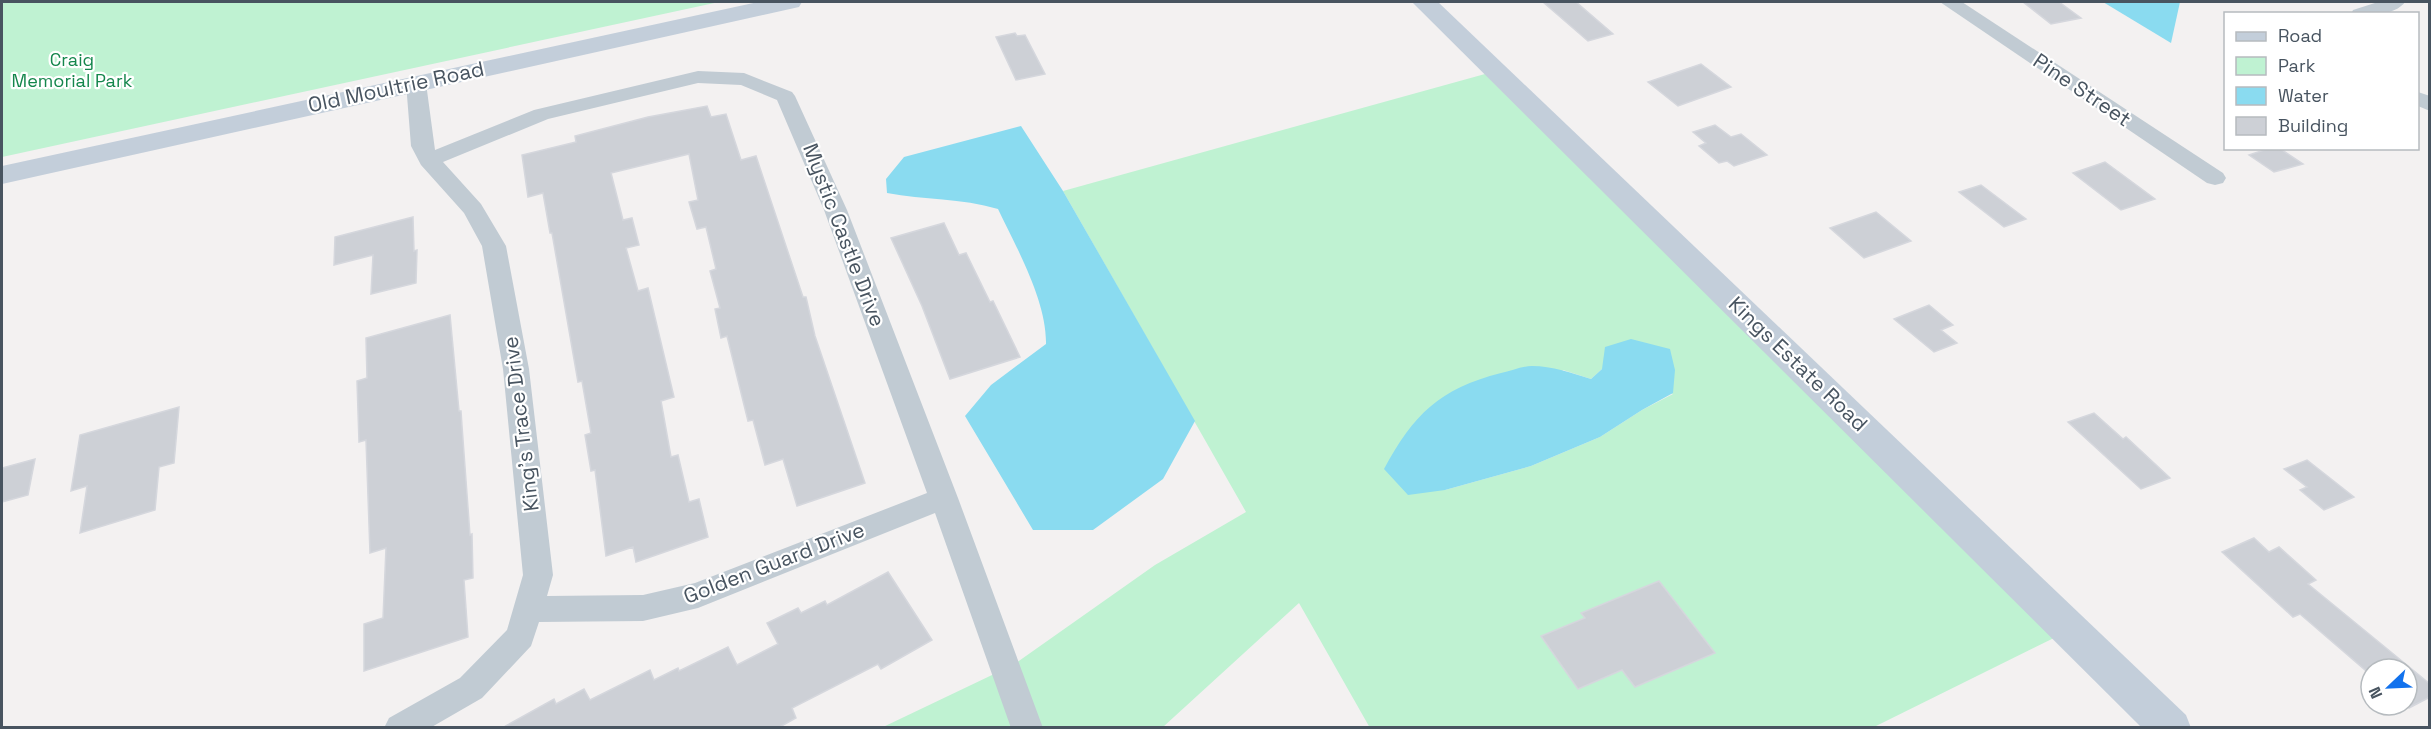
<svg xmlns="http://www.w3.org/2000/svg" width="2431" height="729" font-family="'Space Grotesk',sans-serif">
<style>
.green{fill:#bff2d2;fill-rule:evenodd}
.water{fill:#8adbf0}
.building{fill:#cdd0d6;stroke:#d5d7dd;stroke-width:1.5}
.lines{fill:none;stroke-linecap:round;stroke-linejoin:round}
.street{fill:#c1cbd3;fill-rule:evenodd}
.secondary{fill:#c3ceda;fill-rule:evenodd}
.labels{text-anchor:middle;stroke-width:4.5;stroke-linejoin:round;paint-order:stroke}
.far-park-label{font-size:18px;fill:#14864c;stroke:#fff}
.street-label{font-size:21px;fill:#485460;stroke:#fff}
</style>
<rect width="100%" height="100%" fill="#f3f1f1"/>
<g class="green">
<path d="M2 2H719L2 157Z"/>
<path d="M1485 74 2058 636 1874 727 1370 728 1299 603 1163 727 881 728 1013 665 1155 565 1246 512 1063 191ZM1602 369 1673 394 1642 410 1600 437 1531 466 1445 490 1563 370 1591 379Z"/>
</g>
<g class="water">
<path d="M2103 2H2180L2171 43Z"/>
<path d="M1021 126 1063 191 1195 421 1163 479 1093 530H1033L965 416 991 385 1046 344C1047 301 1016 247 998 209 961 198 924 200 887 193L886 179 904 157Z"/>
<path d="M1631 339 1670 349 1675 370 1673 393 1642 410 1600 437 1531 466 1445 490 1408 495 1384 469C1414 414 1439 389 1501 373 1511 371 1522 366 1532 366 1552 366 1572 373 1591 379L1602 369 1605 347Z"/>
</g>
<g class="building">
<path d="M1543 2H1576L1613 34 1588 41Z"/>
<path d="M2023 2H2059L2081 18 2051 24Z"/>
<path d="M1015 33 1017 36 1025 35 1045 74 1016 80 996 37Z"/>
<path d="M1701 64 1731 87 1678 106 1648 82Z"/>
<path d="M707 106 711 117 726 114 741 160 756 156 803 297H806L815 336 865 483 797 506 783 459 765 465 753 420 748 421 727 336 721 338 715 309 720 308 710 271 716 269 706 227 697 229 689 202 698 200 689 154 611 173 623 220 632 218 639 245 626 248 638 291 648 288 674 397 661 401 671 457 678 455 689 502 699 499 708 537 636 562 633 547 606 556 595 470 591 471 585 435 591 433 582 381 578 382 552 233H550L543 193 528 197 522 155 576 142 575 136 648 117Z"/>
<path d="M1715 125 1731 137 1741 134 1767 155 1734 166 1727 161 1719 163 1699 146 1706 143 1693 132Z"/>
<path d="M2270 148H2279L2303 164 2274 172 2249 155Z"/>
<path d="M2105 162 2155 199 2121 210 2073 173Z"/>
<path d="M1981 185 2026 219 2004 227 1959 192Z"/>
<path d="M1876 212 1911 241 1864 258 1830 228Z"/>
<path d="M413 217 414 251 417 250 416 283 371 294 373 255 334 265 335 237Z"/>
<path d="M944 223 959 255 966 253 990 302 993 301 1020 357 950 379 922 306 891 238Z"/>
<path d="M1929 305 1953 325 1941 330 1957 343 1934 352 1894 319Z"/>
<path d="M450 315 459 411H461L462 426 470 535 472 534 473 578 464 580 468 637 364 671V624L383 618 386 548 370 553 366 440 359 442 357 381 367 378 366 338Z"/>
<path d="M179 407 174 463 159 467 155 510 80 533 87 486 71 491 80 435Z"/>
<path d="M2094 413 2123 439 2126 437 2170 478 2141 489 2068 422Z"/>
<path d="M35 459 28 495 2 502V468Z"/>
<path d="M2307 460 2354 497 2324 510 2300 490 2307 487 2284 469Z"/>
<path d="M2254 538 2269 552 2279 547 2316 580 2308 584 2430 684V697L2409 708 2406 705 2407 669H2371V675L2300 614 2293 617 2222 552Z"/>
<path d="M888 572 932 640 881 669 878 664 792 708 796 718 778 728H502L554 699 556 704 584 689 590 700 650 670 654 680 678 668 679 671 728 647 737 665 778 644 767 623 798 608 801 613 825 601 827 605Z"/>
<path d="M1659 581 1715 653 1635 687 1622 670 1578 689 1541 636 1585 618 1581 613Z"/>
</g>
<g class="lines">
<g class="street">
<path d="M1940 2H1962L2223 173 2226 178 2223 183 2215 185 2207 183Z"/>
<path d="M2378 2H2405C2394 17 2367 14 2351 14L2353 10Z"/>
<path d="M698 71 744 73 792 92 795 96 847 210 958 498 1043 728H1011L935 513 698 608 643 621 539 622 531 646 482 698 430 728H384L389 718 460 678 507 630 523 575 503 369 482 246 464 213 421 165 411 146 406 83 409 79H423L426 83 435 150 534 110ZM698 83 741 85 777 100 824 210 927 493 695 583 643 595 547 596 553 575 529 369 506 246 481 204 443 162 548 119Z"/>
<path d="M2418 92 2430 96V111L2418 106Z"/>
</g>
<g class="secondary">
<path d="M758 2H802L799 7 790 9 2 184V166Z"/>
<path d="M1412 2H1438L2186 715 2191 728H2142Z"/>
</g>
</g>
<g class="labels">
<g class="far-park-label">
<text x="72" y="66">Craig<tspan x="72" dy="21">Memorial Park</tspan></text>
</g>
<g class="street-label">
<text transform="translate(396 87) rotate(-12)" y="7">Old Moultrie Road</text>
<text transform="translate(2082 90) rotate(34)" y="7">Pine Street</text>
<text transform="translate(844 235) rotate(69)" y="7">Mystic Castle Drive</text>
<text transform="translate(1798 364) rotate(44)" y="7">Kings Estate Road</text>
<text transform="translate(521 424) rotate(-97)" y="7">King's Trace Drive</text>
<text transform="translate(774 563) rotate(-21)" y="7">Golden Guard Drive</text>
</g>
</g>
<rect width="2431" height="729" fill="none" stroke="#485460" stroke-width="6"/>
<rect x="2224" y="12" width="195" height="138" fill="#ffffff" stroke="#b6bbbf" stroke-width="1.5"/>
<rect x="2236" y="32" width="30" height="9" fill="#c3ceda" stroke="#b6bbbf" stroke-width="1.5"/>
<text x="2278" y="42" font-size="18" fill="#485460">Road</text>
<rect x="2236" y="57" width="30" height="18" fill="#bff2d2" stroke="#b6bbbf" stroke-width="1.5"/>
<text x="2278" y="72" font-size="18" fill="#485460">Park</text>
<rect x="2236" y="87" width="30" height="18" fill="#8adbf0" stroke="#b6bbbf" stroke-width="1.5"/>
<text x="2278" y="102" font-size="18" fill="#485460">Water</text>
<rect x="2236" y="117" width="30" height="18" fill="#cdd0d6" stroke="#b6bbbf" stroke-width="1.5"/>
<text x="2278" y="132" font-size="18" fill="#485460">Building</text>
<g transform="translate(2389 687) rotate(247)"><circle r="28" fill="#ffffff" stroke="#b6bbbf" stroke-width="1.5"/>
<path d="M0-4.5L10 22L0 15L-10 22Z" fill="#1272ed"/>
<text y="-9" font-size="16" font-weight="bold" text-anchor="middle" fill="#485460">N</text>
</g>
</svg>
